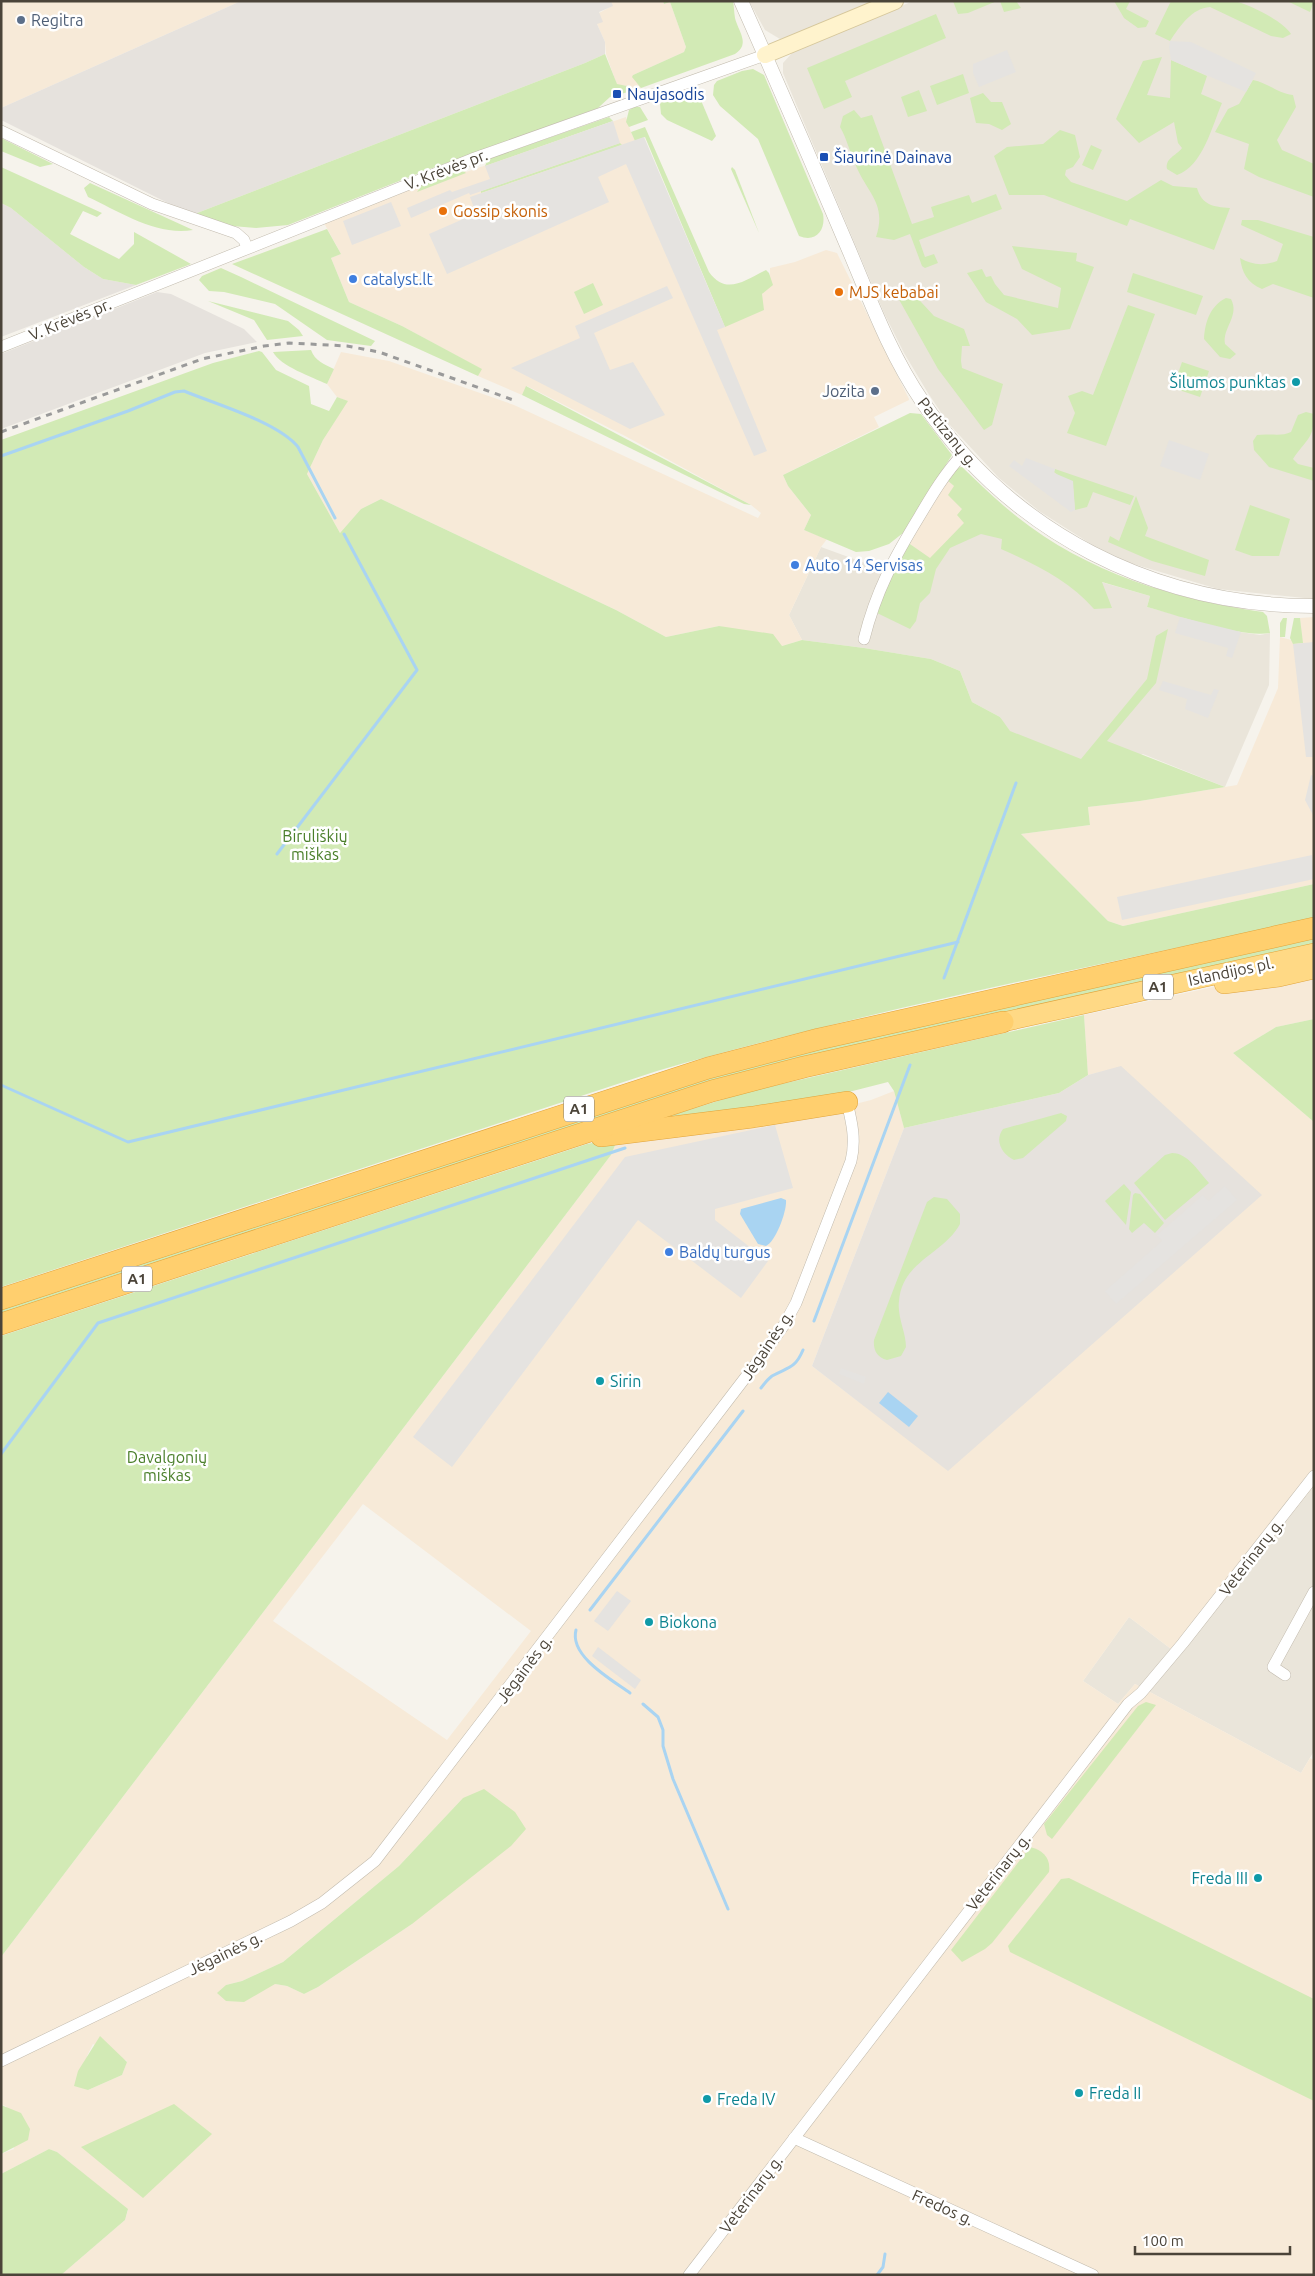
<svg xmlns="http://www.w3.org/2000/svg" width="1315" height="2276" font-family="Ubuntu,sans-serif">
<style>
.residential{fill:#eae5da}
.commercial{fill:#f7ead8;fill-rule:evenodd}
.industrial{fill:#e6e2dd}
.green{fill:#d2eab5}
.parking{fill:#e5e3e0}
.water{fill:#a9d4f2}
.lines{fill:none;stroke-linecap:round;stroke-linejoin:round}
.stream{stroke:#a9d4f2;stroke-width:3}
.minor-casing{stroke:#c2bbae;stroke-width:12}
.tertiary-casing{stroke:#c2bbae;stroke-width:15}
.secondary-casing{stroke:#d6c79b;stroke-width:18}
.trunk-casing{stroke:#e0a43c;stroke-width:20}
.motorway-casing{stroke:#e0a43c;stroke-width:22}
.minor{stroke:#fff;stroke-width:11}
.tertiary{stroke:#fff;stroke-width:14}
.secondary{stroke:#fff3cd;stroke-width:16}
.trunk{stroke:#ffd985;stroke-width:19}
.motorway{stroke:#ffcf6e;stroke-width:21}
.rail{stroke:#9a9a9a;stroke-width:3;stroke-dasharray:6 6;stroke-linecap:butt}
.service-dot{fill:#5c6f8a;stroke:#fff;stroke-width:2}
.transit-dot{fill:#1a4fb4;stroke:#fff;stroke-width:2}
.food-dot{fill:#e8710a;stroke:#fff;stroke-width:2}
.shop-dot{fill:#3f7fe0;stroke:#fff;stroke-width:2}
.culture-dot{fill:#0f9aa8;stroke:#fff;stroke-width:2}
.labels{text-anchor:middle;stroke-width:5;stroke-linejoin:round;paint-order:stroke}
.shield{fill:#fff;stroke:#817c74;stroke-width:1}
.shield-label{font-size:15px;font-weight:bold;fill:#4b4439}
.service-label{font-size:16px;fill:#4e5e75;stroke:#fff;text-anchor:start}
.transit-label{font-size:16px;fill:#164399;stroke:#fff;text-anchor:start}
.street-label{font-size:16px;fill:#4b4439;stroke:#fff}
.food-label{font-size:16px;fill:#c56008;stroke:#fff;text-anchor:start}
.shop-label{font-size:16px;fill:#366cbe;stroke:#fff;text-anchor:start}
.culture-label{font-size:16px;fill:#0d838f;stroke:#fff;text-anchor:start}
.park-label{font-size:16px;fill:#4a7f2a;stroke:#fff}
</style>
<rect width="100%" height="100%" fill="#f6f3ec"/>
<g class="residential">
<path d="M749 1H874L789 37 780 39 765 30Z"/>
<path d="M913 1H1314V599L1218 589 1130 563 1094 546 1039 511 999 478 948 423 928 393 904 353 884 313 783 73V63L793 52Z"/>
<path d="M976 510 1101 582 1150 596 1147 607 1240 632 1260 635 1270 633 1269 685 1225 787 1143 754 1087 772 1011 741 1000 717 972 702 960 671 931 659 864 648 802 640 789 615 821 547 876 567 883 573Z"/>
<path d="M1314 1486V1751L1301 1773 1135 1684 1118 1704 1083 1681 1129 1617 1179 1655Z"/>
</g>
<g class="commercial">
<path d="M1 1H241L1 108Z"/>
<path d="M611 1H663L664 4 670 2 686 47 684 52 633 75 641 88 628 92 627 86 617 85 606 54 605 42 597 24 599 13 612 6Z"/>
<path d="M626 117 631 132 725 326 762 294 770 277V268L795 262 826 250 837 253 909 399V400L874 417 879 427 783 475 788 486 811 515 804 530 827 539 821 547 789 615 802 640 782 646 719 626 666 637 616 610 381 499 361 509 340 533 307 474 323 440 347 401 337 397 327 384 341 352 389 361 514 405 758 518 761 513 751 505 627 437 527 386 522 395 478 376 481 369 402 326 349 302 331 258 341 254 324 223 422 185 465 171 466 172Z"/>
<path d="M947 480 954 486 962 509 964 523 930 559 907 542Z"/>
<path d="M1314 617V884L1123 926 1108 921 1021 834 1090 825 1088 807 1140 801 1237 785 1278 688 1280 637 1302 643 1300 618Z"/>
<path d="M1314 965V1019L1276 1027 1233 1053 1314 1122V1486L1179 1655 1129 1617 1083 1681 1118 1704 1135 1684 1301 1773 1310 1758 1314 1760V2275H61L125 2220 128 2210 57 2152 49 2149 1 2174V2154L14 2149 6 2106 1 2105V1957L611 1155 618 1138 811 1115 871 1100 894 1091 904 1128 812 1366 859 1402 1121 1067 1088 1075 1084 1015ZM363 1504 531 1631 447 1740 273 1621ZM463 1798 412 1924 318 1987 304 1994 287 1986 275 1984 226 1985 242 1981 283 1962 399 1866ZM93 2044 127 2061 122 2075 88 2090 87 2056Z"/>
</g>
<g class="industrial">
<path d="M241 1H611L613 6 599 12 603 22 597 24 605 42V54L585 63 192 215 1 120V108Z"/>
<path d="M1 203 11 208 84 267 103 279 136 285 1 337Z"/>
<path d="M157 292 171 294 244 329 257 342 205 353 1 429V354Z"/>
<path d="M1121 1066 1262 1195 948 1471 812 1366 904 1128 1059 1093 1088 1075Z"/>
</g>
<g class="green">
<path d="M663 1H733C734 6 734 12 735 18 738 31 751 44 735 54L641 88 632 77 633 75 684 52 686 47 670 2 664 4Z"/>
<path d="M953 1H997L968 13 958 14Z"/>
<path d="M1000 1H1016L1021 8 1004 12Z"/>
<path d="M1114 1H1130L1126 9 1149 21 1146 27 1138 28 1124 18Z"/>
<path d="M1171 1C1189 1 1218 0 1234 1 1249 4 1283 21 1291 34L1283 38 1271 36 1210 7C1192 8 1180 26 1170 41L1155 34Z"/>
<path d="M1287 1H1314L1310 12Z"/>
<path d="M936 14 946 38 845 81 852 97 824 109 807 68Z"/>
<path d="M605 54 617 84 627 86 628 92 610 97 598 108 427 170 288 225 256 228 232 226 192 215 585 63Z"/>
<path d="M1162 57 1147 95 1170 98 1171 60 1207 76 1201 94 1222 103C1212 126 1203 166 1177 175L1167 169C1165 158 1176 156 1182 148L1178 143 1174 122 1139 143 1116 119 1143 61Z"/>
<path d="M753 69 764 75 823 214C826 230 816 243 799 236L758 139 720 106 713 95 714 85 717 81 742 71Z"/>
<path d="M963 74 969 93 937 105 930 86Z"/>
<path d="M1253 80C1268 83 1277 93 1293 95L1296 107 1277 140 1282 150 1314 164V197L1259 177 1244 169 1249 144 1215 132 1228 109 1239 104Z"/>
<path d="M919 90 927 111 908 117 901 97Z"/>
<path d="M687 91 695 92 700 98 716 136 712 141 667 120 661 114 660 104 665 99Z"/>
<path d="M983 93 991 102H1002L1011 124 1002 130 989 124 976 123 970 98Z"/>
<path d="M634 107H640L648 120 629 127 626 122 629 110Z"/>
<path d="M854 110 861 118 872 115 912 224 934 217 931 207 969 195 972 203 996 194 1002 209 919 240 925 257 934 254 938 263 925 268 922 266 910 234 894 240 876 237C887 204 868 194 856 166 850 153 847 139 840 127L843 116Z"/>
<path d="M609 117 613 121 485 166 488 159Z"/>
<path d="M645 127 709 272C726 296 745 280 766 270L769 273 773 285 762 294 764 310 725 327 645 137 635 141 631 132Z"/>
<path d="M1060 130 1075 135 1080 157 1073 167 1066 170 1065 175 1071 182 1127 201 1161 180 1173 186 1197 188C1202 205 1213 207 1230 208L1214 250 1130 219 1127 226 1044 195H1009L994 156 1007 147 1043 144Z"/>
<path d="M1 138 53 164 40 167 1 151Z"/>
<path d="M620 143 622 145 481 193V191Z"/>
<path d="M1091 145 1102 150 1093 170 1082 165Z"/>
<path d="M1 167 102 213 97 217 83 211 70 234 119 259 134 244V232L191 264 136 285 103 279 84 267 11 208 1 203Z"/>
<path d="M732 167 735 170 759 233 731 169Z"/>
<path d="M461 169 466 173 417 192 422 185Z"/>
<path d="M90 183 193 230C156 236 120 212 88 197L84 188Z"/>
<path d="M1242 220H1258L1314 237V298L1273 284 1262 289C1247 283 1242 272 1240 258 1252 265 1263 266 1277 261L1283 244 1241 225Z"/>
<path d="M327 229 341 254 331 258 349 302 402 326 482 369 478 376 232 264Z"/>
<path d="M1012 246 1077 253 1076 261 1094 267 1070 329 1032 335 1017 319 986 302 967 273 982 269 986 277 991 276 995 284 1004 295 1058 308 1061 288 1022 269Z"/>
<path d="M221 268 241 277 375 341 371 346 327 340 275 304 224 292 209 291 199 280 202 276Z"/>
<path d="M1133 273 1203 296 1196 315 1127 292Z"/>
<path d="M593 283 603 305 584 314 574 292Z"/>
<path d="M910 290 934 316 964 329 970 346H962L961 361 962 368 1003 384 992 425 984 430 938 369 897 296Z"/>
<path d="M1226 298 1231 299C1240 316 1222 328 1225 344L1236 354 1230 359 1220 357 1204 339C1205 322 1210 306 1226 298Z"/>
<path d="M208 301 288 321 299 330 303 336 267 340 254 320Z"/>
<path d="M1128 305 1155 314 1106 446 1067 433 1075 413 1068 396 1082 391 1093 395Z"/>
<path d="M311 350C315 361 324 364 334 369L327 384C312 377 280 366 273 352Z"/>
<path d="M259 351 262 352 276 370 309 386 311 404 329 411 337 397 348 401 323 440 307 474 340 533 361 509 381 499 616 610 666 637 719 626 773 634 782 646 802 640 864 648 931 659 960 671 972 702 1000 717 1010 731 1081 759 1147 679 1156 636 1168 629 1156 683 1107 741 1225 787 1140 801 1088 807 1090 825 1021 834 1108 921 1123 926 1314 884V918C1095 966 873 1009 657 1071L1 1287V440L213 363Z"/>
<path d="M1182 362 1209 371 1200 397 1173 388Z"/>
<path d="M526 386 751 505 744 504 522 395Z"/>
<path d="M1306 412 1314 414C1314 440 1306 439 1293 459L1298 464 1314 468V481L1269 467 1254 450 1253 441 1257 435C1269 433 1281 437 1291 432L1298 415Z"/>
<path d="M910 413 921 414 952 455 903 533 889 544 869 551 856 552 804 530 811 515 788 486 783 475Z"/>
<path d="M962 467C976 480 990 494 1004 506 1078 570 1168 598 1263 612L1267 616 1270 633C1238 638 1178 615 1147 607L1150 596 1102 582 1112 608 1094 609C1070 581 1035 564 1001 549L1002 539 981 534 950 548 936 569 930 593 920 603 916 621 910 629 877 613 891 572 907 542 930 558 964 523 957 515 962 509 948 495 954 486 947 480 955 468Z"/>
<path d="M1055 469 1134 496 1130 505 1093 492 1087 507 1075 510 1073 487 1054 472Z"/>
<path d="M1136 496 1148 528 1145 536 1209 560 1205 576 1152 561 1108 542 1110 536 1119 541Z"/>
<path d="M1250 505 1290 519 1279 556H1252L1235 550Z"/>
<path d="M1283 618H1287L1285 637H1280V623Z"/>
<path d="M1294 618H1300L1303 643 1293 644 1290 638Z"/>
<path d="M1314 938V945L979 1021 1 1317V1305L734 1068Z"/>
<path d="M1084 1015 1088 1075 1059 1093 904 1128 894 1091 888 1082 833 1096 637 1126 747 1092Z"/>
<path d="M1314 1019V1122L1233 1053 1276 1027Z"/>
<path d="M1061 1113 1067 1116 1066 1121 1023 1158 1014 1160C1002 1154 994 1141 1003 1129Z"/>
<path d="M618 1138 611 1155 1 1957V1336L587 1144Z"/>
<path d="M1172 1153C1188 1153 1199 1172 1209 1183L1165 1220 1134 1183 1165 1155Z"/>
<path d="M1124 1184 1131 1192 1126 1225 1105 1201Z"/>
<path d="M1135 1193 1140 1194 1164 1223 1155 1233 1144 1223 1132 1233 1129 1229 1133 1195Z"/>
<path d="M934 1197 947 1199 960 1214V1224C944 1254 902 1261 899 1301 897 1317 906 1332 906 1347L901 1356 887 1360C877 1357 873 1350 874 1340L927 1202Z"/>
<path d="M1146 1702 1156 1705 1052 1839 1047 1835 1044 1824 1138 1706Z"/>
<path d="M484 1789 515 1812 526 1829 511 1846 412 1924 318 1987 304 1994 287 1986 275 1984 244 2002 226 2001 217 1993 226 1985 242 1981 283 1962 399 1866 463 1798Z"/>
<path d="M1030 1847C1043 1850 1051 1858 1049 1872L992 1943 985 1949 962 1962 951 1950Z"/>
<path d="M1069 1878 1314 1999V2101L1010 1952 1008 1946 1061 1879Z"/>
<path d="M100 2036 127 2062 122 2075 88 2090 74 2086 78 2071Z"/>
<path d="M174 2104 212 2134 143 2198 81 2147Z"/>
<path d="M1 2105 21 2113 30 2129 28 2140 1 2154Z"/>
<path d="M49 2149 57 2152 128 2209 125 2220 61 2275H1V2174Z"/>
</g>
<g class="parking">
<path d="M1170 41 1191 42 1256 73 1246 92 1171 60 1169 47Z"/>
<path d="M1007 50 1016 72 979 87 973 73V64Z"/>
<path d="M613 121 620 143 470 195 469 193 411 218 407 208 450 190 452 192 490 179 485 166Z"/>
<path d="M644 137 725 327 717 330 767 451 754 456 626 164 598 177 609 202 447 274 429 234 461 220 459 215 474 208 470 197Z"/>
<path d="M391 202 401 226 352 245 343 221Z"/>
<path d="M667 286 673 298 594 333 610 370 633 362 665 415 630 429 511 368 580 338 575 326Z"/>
<path d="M1169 440 1209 454 1200 480 1160 466Z"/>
<path d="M1026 458 1055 469 1054 473 1073 481 1075 510 1071 512 1009 466 1014 460 1022 466Z"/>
<path d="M1180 617 1241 632 1232 658 1226 656 1228 648 1175 633Z"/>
<path d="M1314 642V757H1306L1293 644Z"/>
<path d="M1163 681 1211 695 1214 689 1219 690 1208 718 1185 709 1187 699 1159 690Z"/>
<path d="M1311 775 1314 776V817L1305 800Z"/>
<path d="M1312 855 1314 879 1122 920 1117 897Z"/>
<path d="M775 1125 793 1188 715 1209V1220L768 1261 741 1298 638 1220 452 1467 413 1437 625 1157Z"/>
<path d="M1225 1186 1237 1200 1116 1304 1105 1291 1162 1241 1157 1235 1203 1195 1208 1201Z"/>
<path d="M841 1368 866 1377 864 1384 839 1374Z"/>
<path d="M617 1591 631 1601 608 1631 594 1621Z"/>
<path d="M598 1647 641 1680 635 1689 592 1656Z"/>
</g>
<g class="water">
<path d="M781 1198 786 1200C787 1211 776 1241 766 1246L758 1244 740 1214 741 1209Z"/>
<path d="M888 1392 918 1416 909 1427 879 1403Z"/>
</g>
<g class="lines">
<g class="stream">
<path d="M1 456 128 411 175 392 184 391C215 404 278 422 298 447L335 518"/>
<path d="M277 854 417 670 344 534"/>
<path d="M944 978 1016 783"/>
<path d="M1 1085 128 1142 958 942"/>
<path d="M814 1321 910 1065"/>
<path d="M761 1388C764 1384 768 1379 772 1376 788 1367 795 1369 803 1350"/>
<path d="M1 1454 98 1323 625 1148"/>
<path d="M590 1610 743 1411"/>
<path d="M576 1630C569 1656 612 1680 630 1693"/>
<path d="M643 1704 658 1717 663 1730V1746L673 1779 728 1909"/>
<path d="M877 2275 883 2267 885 2254"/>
</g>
<g class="minor-casing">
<g id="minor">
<path d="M1 131 152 204 236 233 244 240 247 248"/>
<path d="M1 347 472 159 765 55"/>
<path d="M864 639C876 591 894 558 919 517 932 495 945 473 963 454"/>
<path d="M1285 1675 1273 1667 1314 1592"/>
<path d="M1 2061 291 1921 322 1903 375 1861 758 1361 784 1325 796 1303 851 1161C856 1140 852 1123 847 1102"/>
<path d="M794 2138 1093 2275"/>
<path d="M689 2275 1128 1704 1141 1693 1183 1643 1314 1476"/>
</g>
</g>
<g class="tertiary-casing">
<path id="tertiary" d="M741 1C778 84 814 167 849 250 871 302 890 354 922 401 1011 533 1155 606 1314 606"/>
</g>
<g class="secondary-casing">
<path id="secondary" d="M765 55 895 1"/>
</g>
<g class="trunk-casing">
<g id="trunk">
<path d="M1224 984 1279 977 1314 969"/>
<path d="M1003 1022 1314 953"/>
</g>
</g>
<g class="motorway-casing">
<g id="motorway">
<path d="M601 1136 753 1117 847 1102"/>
<path d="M1 1299 708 1068 819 1039 1314 928"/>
<path d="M1 1324 712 1091 804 1067 1003 1022"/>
</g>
</g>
<use href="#minor" class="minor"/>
<use href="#tertiary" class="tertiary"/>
<use href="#secondary" class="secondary"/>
<use href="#trunk" class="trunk"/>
<use href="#motorway" class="motorway"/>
<path class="rail" d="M1 432 202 359 264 346 289 343 347 346 379 352 516 401"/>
</g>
<g class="service-dot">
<circle cx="21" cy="20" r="5"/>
<circle cx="875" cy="391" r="5"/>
</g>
<g class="transit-dot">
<rect x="612" y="89" width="10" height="10" rx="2.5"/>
<rect x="819" y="152" width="10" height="10" rx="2.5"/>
</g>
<g class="food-dot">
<circle cx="443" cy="211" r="5"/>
<circle cx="839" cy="292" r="5"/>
</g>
<g class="shop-dot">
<circle cx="353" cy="279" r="5"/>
<circle cx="795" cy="565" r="5"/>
<circle cx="669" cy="1252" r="5"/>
</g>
<g class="culture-dot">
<circle cx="1296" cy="382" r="5"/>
<circle cx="600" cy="1381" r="5"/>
<circle cx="649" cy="1622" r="5"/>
<circle cx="1258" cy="1878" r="5"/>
<circle cx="1079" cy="2093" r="5"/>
<circle cx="707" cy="2099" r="5"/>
</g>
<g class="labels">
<g class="shield">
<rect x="1143" y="974.5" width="30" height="25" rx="4"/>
<rect x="564" y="1096.5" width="30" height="25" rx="4"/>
<rect x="122" y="1266.5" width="30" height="25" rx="4"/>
</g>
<g class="shield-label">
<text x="1158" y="992">A1</text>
<text x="579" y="1114">A1</text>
<text x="137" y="1284">A1</text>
</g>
<g class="service-label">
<text x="31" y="26">Regitra</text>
<text x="865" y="397" text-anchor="end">Jozita</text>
</g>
<g class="transit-label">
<text x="627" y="100">Naujasodis</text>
<text x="834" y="163">Šiaurinė Dainava</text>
</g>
<g class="street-label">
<text transform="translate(446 169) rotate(-21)" y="6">V. Krėvės pr.</text>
<text transform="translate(70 319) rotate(-22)" y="6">V. Krėvės pr.</text>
<text transform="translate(948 432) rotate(51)" y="6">Partizanų g.</text>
<text transform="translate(1231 971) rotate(-12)" y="6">Islandijos pl.</text>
<text transform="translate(767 1345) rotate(-56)" y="6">Jėgainės g.</text>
<text transform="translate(1251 1557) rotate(-52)" y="6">Veterinarų g.</text>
<text transform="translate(524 1669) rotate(-53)" y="6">Jėgainės g.</text>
<text transform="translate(998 1872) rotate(-52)" y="6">Veterinarų g.</text>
<text transform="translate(225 1953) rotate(-26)" y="6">Jėgainės g.</text>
<text transform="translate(751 2194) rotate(-53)" y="6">Veterinarų g.</text>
<text transform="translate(943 2207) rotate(24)" y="6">Fredos g.</text>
</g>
<g class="food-label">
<text x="453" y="217">Gossip skonis</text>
<text x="849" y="298">MJS kebabai</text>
</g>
<g class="shop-label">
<text x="363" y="285">catalyst.lt</text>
<text x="805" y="571">Auto 14 Servisas</text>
<text x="679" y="1258">Baldų turgus</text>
</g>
<g class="culture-label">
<text x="1286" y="388" text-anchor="end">Šilumos punktas</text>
<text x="610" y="1387">Sirin</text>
<text x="659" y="1628">Biokona</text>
<text x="1248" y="1884" text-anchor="end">Freda III</text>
<text x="1089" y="2099">Freda II</text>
<text x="717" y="2105">Freda IV</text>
</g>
<g class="park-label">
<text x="315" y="842">Biruliškių<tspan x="315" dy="18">miškas</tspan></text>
<text x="167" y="1463">Davalgonių<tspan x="167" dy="18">miškas</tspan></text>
</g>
</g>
<rect width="1315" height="2276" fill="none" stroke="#4b4439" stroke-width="5"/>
<path d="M1135 2246v8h155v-8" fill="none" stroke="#4b4439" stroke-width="2.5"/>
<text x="1142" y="2246" font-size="15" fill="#4b4439" stroke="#ffffff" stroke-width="4" paint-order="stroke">100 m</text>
</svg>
